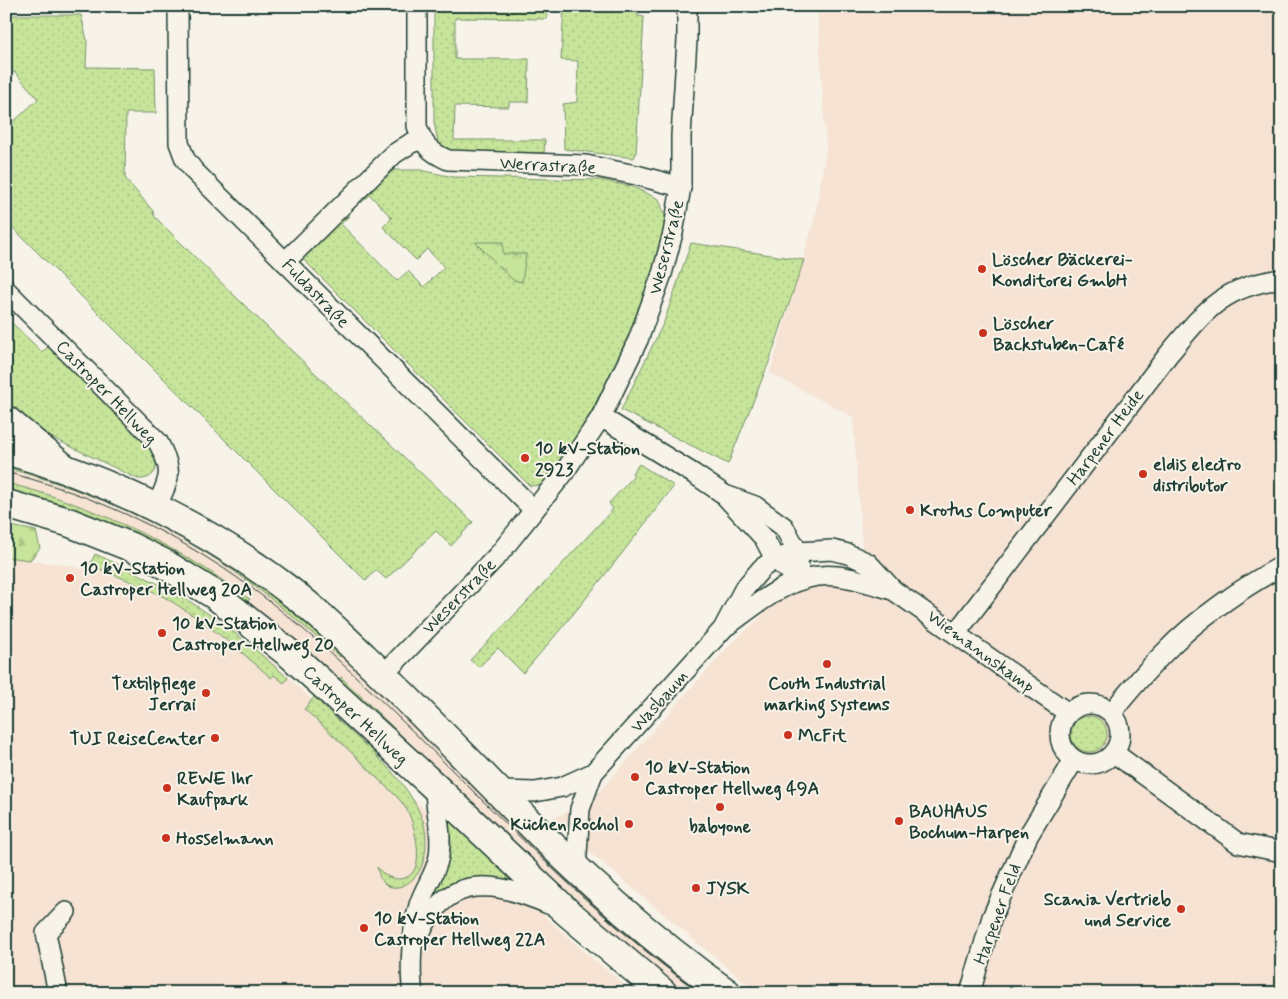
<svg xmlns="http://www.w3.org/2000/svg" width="1288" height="999" font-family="Mynerve,sans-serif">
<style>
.built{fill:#f6e3d4}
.grass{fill:url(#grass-dots);stroke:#739068}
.forest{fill:url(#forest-firs);stroke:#739068}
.park{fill:url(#park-tufts);stroke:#739068}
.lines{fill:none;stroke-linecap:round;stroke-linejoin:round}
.street-casing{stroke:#1f3d34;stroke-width:22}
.primary-casing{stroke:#1f3d34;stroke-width:31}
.highway-casing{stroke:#1f3d34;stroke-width:31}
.street{stroke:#f7f3e8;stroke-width:19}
.primary{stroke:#f7f3e8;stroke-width:28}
.highway{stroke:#f7f3e8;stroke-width:28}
.tram{stroke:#1f3d34;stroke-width:1}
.poi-dot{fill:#c8321e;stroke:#f7f3e8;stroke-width:2}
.labels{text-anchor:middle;stroke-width:4;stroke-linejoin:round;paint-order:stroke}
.street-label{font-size:18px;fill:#1f3d34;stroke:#f7f3e8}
.poi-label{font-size:18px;font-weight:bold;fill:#1f3d34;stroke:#f7f3e8;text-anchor:start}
</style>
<defs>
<pattern id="grass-dots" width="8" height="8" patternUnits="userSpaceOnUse" patternTransform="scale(1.25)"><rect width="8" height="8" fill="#c7e49b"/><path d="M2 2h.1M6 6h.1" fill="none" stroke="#aac486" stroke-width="1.8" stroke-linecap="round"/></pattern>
<pattern id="forest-firs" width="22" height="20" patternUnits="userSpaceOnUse" patternTransform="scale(1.25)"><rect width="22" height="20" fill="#c7e49b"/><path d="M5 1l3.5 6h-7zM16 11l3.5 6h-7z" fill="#aac486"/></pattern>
<pattern id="park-tufts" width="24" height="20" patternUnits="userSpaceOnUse" patternTransform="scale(1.25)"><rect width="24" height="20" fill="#c7e49b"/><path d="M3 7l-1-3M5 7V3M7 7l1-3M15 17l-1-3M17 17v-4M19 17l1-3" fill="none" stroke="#aac486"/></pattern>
</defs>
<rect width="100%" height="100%" fill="#f7f3e8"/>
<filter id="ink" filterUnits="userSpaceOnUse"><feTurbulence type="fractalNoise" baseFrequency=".02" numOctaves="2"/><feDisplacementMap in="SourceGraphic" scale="10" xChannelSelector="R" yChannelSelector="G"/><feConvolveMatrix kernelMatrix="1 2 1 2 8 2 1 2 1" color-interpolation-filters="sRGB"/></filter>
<g filter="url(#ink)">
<g class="built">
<path d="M817 6H1282V993H760L754 990 550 819 588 804 727 648 793 587 816 582 865 588 853 417 770 373 815 217 826 149Z"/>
<path d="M6 468 81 492 143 519 174 535 234 571 262 591 288 612 339 657 344 652 431 737 427 742 539 851 704 993H683L601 926 534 865 341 677 336 682 246 604 250 599 207 569 161 543 113 520 65 500 6 483Z"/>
<path d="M6 557 68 565 81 569 90 565 163 597 194 603 273 662 414 800 587 954 634 993H6Z"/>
</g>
<g class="grass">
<path d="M434 6H547V19L455 18V59H529L528 102H509V107L455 106 454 140H545L544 153H450L438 142 434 122Z"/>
<path d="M564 6H638V16L644 17 636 153 634 158 564 149 563 104 577 102 578 61 561 60Z"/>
<path d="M6 15H81L87 40 86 67 155 68 156 113H126L125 178 153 211 154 216C258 321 366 421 473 522L451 546 436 531 386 579 376 570 366 581 6 221V124L9 126 38 99 15 72 6 73Z"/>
<path d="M394 170H420L453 177 601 180 633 187 659 199 666 219 648 290 617 362 585 424 542 485 530 486 303 259 334 223 349 216 341 224 397 281 408 271 424 287 444 267 427 249 416 260 383 227 392 218 370 195 361 203 360 195 382 174Z"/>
<path d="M691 243 804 260 769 362 728 464 621 410 664 322Z"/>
<path d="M6 317 42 352 50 345 155 449C158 464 158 480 138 479L30 427 6 412Z"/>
<path d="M6 461 124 504 241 569 294 607 344 652 340 657C305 627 271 597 234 571 165 524 87 489 6 468Z"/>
<path d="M639 464 674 486C625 550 576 613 523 673L498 648 479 667 470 660 526 603 613 509 609 503 634 476 632 473Z"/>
<path d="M6 483C77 500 144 531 206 569 221 578 235 591 250 599L246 604 6 495Z"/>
<path d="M95 554C138 573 181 593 220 622 244 639 266 659 288 678L284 683 274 675 271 678C238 648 203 620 164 597 141 585 114 575 90 565Z"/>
<path d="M341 677 567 896 683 993H679L673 989 599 928 336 682Z"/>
<path d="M316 695 323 701 321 704 366 746 368 744 375 750 374 753C394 773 413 793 423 821 428 837 427 859 418 873 409 886 390 895 380 878 379 875 378 870 377 867 383 874 389 879 399 879 428 878 416 831 409 814 403 801 390 790 379 780 355 755 330 732 304 709Z"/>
<circle cx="1089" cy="734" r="18"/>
<path d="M449 818 519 882 429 903 445 869 446 819Z"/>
</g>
<path class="forest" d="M6 525 36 531 40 548 30 560 6 557Z"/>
<path class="park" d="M475 242H503V254H526L522 282 513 280Z"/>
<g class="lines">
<g class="street-casing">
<g id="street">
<path d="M178 6 179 143 185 159 194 171 534 510"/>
<path d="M417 6V126C423 145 430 152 448 160L586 165 636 175 681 187"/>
<path d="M285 262 394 154 411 143 421 140"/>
<path d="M6 290 158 442C175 474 169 478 156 508"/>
<path d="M601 417 694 474 725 495 755 506 784 527 798 552 799 580"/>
<path d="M726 497 764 538 775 559 785 568"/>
<path d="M728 625C761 601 795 571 837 576 856 578 875 585 893 590"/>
<path d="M956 633 1168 355C1204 312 1222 286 1282 279"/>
<path d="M383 675 499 554 563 474 601 417 638 340 662 274 673 233 681 187V136L687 40V6"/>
<circle cx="1090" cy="734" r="30"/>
<path d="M1112 712C1129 691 1146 671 1165 652 1194 621 1244 586 1282 566"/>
<path d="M1114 753 1238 843 1282 852"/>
<path d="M498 791 535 792 562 787 593 773 723 629 744 589 762 568 775 559 798 552 832 550 848 554 868 563 893 590 1068 713"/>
<path d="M576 869 580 809 593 773"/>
<path d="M417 938C423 928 428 917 436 908 467 871 516 890 553 906"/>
<path d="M58 993 46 933 66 912"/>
<path d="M413 993C409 969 412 929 419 905 424 888 436 874 439 856 443 832 435 811 435 787"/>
<path d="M970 993 992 917 1028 836 1074 760"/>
</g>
</g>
<g class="primary-casing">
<g id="primary">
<path d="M6 450C110 479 214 531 299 598 322 616 343 637 364 657 409 700 453 745 497 790 568 864 643 934 727 993"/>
<path d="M6 504 68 522 131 547 163 563 215 595 291 655 435 787 567 912 663 993"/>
</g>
</g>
<g class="highway-casing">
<path id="highway" d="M6 420 64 468"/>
</g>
<use href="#street" class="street"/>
<use href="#primary" class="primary"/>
<use href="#highway" class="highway"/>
<path class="tram" d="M6 472C79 491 148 520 212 561 279 603 337 658 394 713 493 809 588 912 700 993"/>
</g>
</g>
<g class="poi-dot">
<circle cx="982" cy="269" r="5"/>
<circle cx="983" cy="333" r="5"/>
<circle cx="525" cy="458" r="5"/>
<circle cx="1143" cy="474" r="5"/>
<circle cx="910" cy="510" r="5"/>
<circle cx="70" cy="578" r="5"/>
<circle cx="162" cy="633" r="5"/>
<circle cx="827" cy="664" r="5"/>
<circle cx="206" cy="693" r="5"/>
<circle cx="788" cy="735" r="5"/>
<circle cx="215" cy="738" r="5"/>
<circle cx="635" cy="777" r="5"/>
<circle cx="167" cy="788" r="5"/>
<circle cx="720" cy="807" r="5"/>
<circle cx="899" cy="821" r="5"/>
<circle cx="629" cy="824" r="5"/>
<circle cx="166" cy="838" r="5"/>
<circle cx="696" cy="888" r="5"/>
<circle cx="1181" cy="909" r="5"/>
<circle cx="364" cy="928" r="5"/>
</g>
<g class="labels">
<g class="street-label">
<text transform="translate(548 165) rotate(3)" y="6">Werrastraße</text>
<text transform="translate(666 247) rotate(-76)" y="6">Weserstraße</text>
<text transform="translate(316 293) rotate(46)" y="6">Fuldastraße</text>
<text transform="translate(107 392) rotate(46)" y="6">Castroper Hellweg</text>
<text transform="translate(1105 437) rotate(-53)" y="6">Harpener Heide</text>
<text transform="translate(459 596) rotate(-46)" y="6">Weserstraße</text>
<text transform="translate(981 651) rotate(36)" y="6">Wiemannskamp</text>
<text transform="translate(659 701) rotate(-48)" y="6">Wasbaum</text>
<text transform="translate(356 715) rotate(43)" y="6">Castroper Hellweg</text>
<text transform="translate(997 914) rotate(-70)" y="6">Harpener Feld</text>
</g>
<g class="poi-label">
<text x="992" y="265">Löscher Bäckerei-<tspan x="992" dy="21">Konditorei GmbH</tspan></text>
<text x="993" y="329">Löscher<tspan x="993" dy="21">Backstuben-Café</tspan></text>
<text x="535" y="454">10 kV-Station<tspan x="535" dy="21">2923</tspan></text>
<text x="1153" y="470">eldis electro<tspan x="1153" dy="21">distributor</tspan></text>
<text x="920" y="516">Krotus Computer</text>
<text x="80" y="574">10 kV-Station<tspan x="80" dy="21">Castroper Hellweg 20A</tspan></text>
<text x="172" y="629">10 kV-Station<tspan x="172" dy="21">Castroper-Hellweg 20</tspan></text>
<text x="196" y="689" text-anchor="end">Textilpflege<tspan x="196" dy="21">Jerrai</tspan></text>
<text x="827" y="689" text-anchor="middle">Couth Industrial<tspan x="827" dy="21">marking systems</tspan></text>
<text x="798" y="741">McFit</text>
<text x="205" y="744" text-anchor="end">TUI ReiseCenter</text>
<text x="645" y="773">10 kV-Station<tspan x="645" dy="21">Castroper Hellweg 49A</tspan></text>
<text x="177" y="784">REWE Ihr<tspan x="177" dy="21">Kaufpark</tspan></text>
<text x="909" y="817">BAUHAUS<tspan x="909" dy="21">Bochum-Harpen</tspan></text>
<text x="619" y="830" text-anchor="end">Küchen Rochol</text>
<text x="720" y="832" text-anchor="middle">babyone</text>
<text x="176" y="844">Hosselmann</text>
<text x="706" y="894">JYSK</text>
<text x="1171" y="905" text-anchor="end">Scania Vertrieb<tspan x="1171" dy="21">und Service</tspan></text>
<text x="374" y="924">10 kV-Station<tspan x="374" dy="21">Castroper Hellweg 22A</tspan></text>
</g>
</g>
<rect width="1288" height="999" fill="none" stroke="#f7f3e8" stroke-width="25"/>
<rect x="12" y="12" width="1263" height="974" fill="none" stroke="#1f3d34" stroke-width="2" filter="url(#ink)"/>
</svg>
